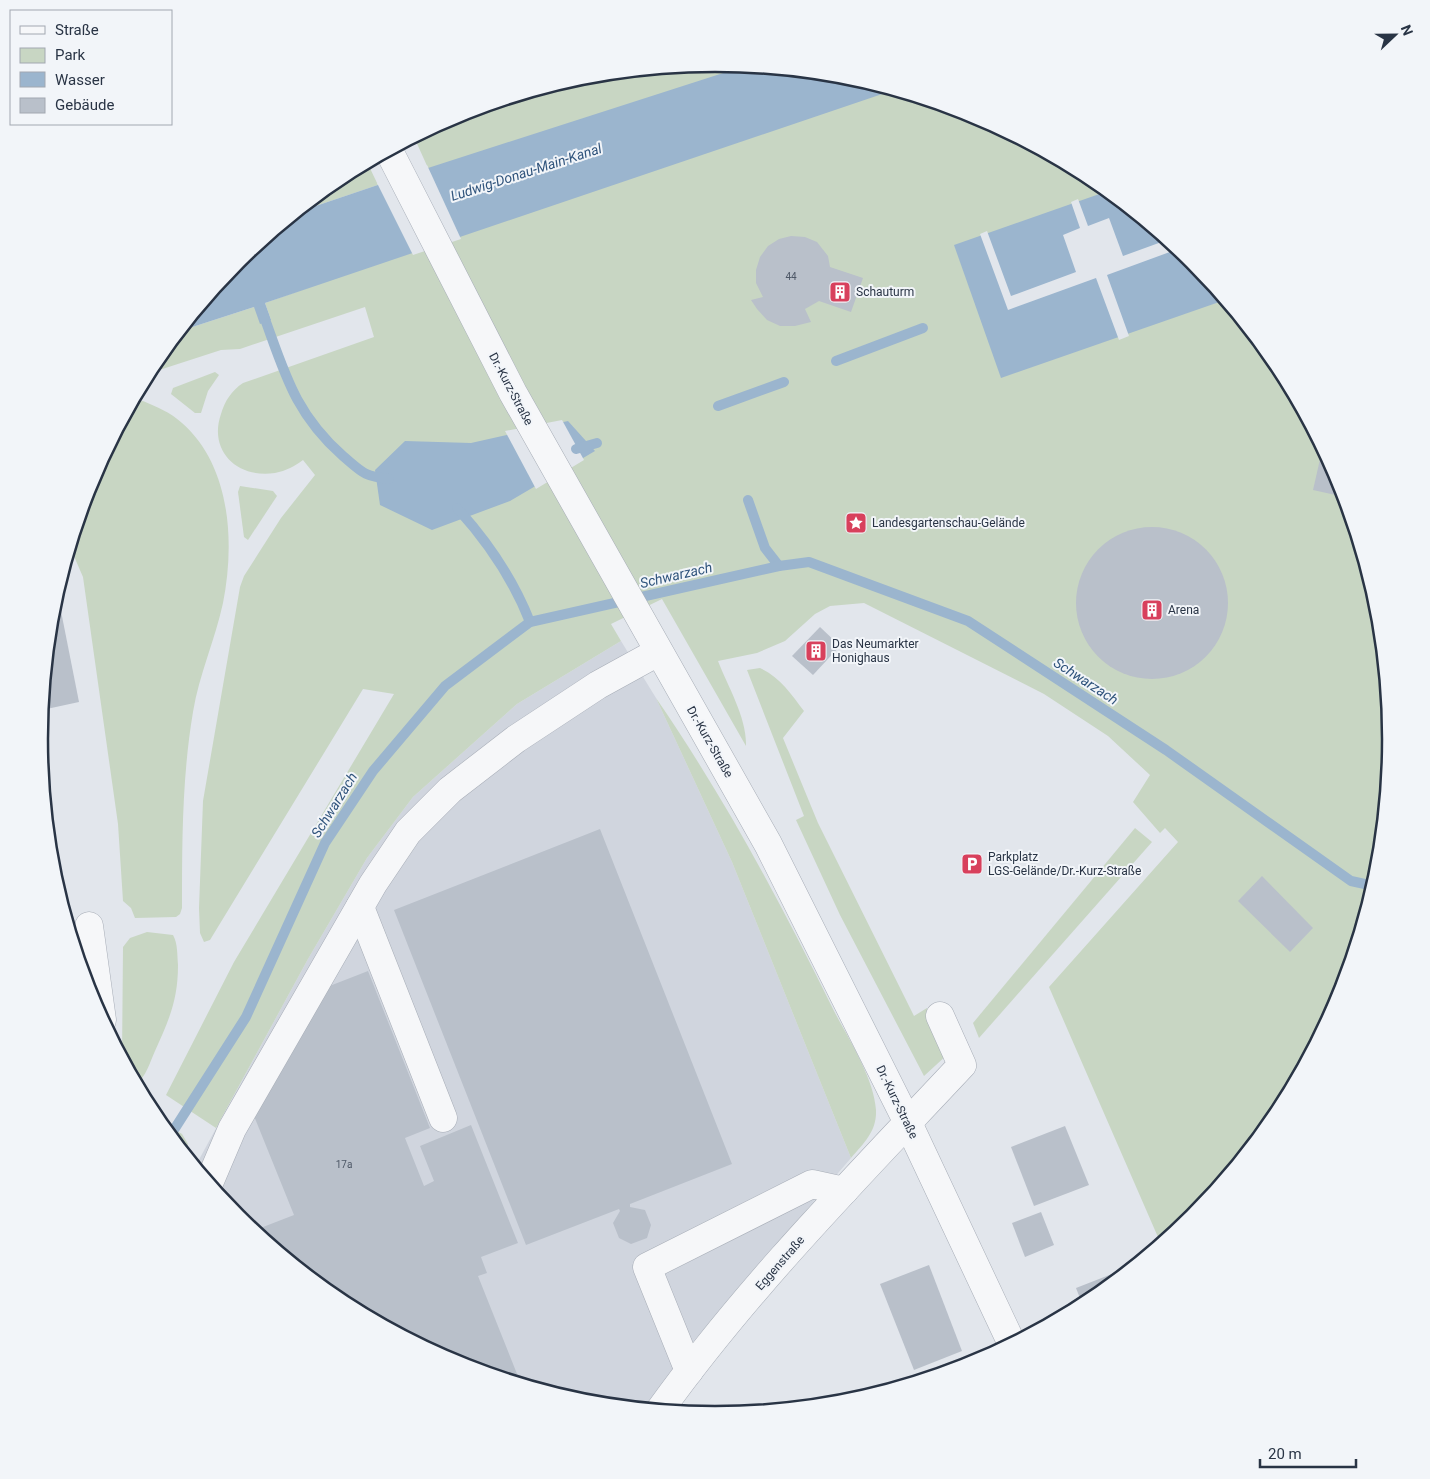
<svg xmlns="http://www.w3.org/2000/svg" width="1430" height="1479" font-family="Roboto,sans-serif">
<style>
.built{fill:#d0d5de}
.green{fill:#c8d6c3}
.water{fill:#9bb5ce}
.pier{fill:#e2e6ec}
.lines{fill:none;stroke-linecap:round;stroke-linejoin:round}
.stream{stroke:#9bb5ce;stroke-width:10}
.building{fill:#b9c0ca}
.minor-casing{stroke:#a7adb7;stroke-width:29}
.minor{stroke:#f6f7f9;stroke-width:28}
.labels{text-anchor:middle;stroke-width:4;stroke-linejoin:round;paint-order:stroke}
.number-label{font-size:10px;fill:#4d5766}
.poi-label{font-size:12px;fill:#293445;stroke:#f2f5f9;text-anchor:start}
.street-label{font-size:12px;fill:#293445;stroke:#f2f5f9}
.water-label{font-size:14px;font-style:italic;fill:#30547c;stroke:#f2f5f9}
.rim{fill:none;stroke:#293445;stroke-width:2.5}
</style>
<rect width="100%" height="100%" fill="#e2e6ec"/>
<path class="built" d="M621 641 656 698 732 862 851 1158 691 1344 646 1409 583 1403 456 1364 339 1302 237 1217 195 1167 308 959 367 858 413 797 517 704Z"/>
<g class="green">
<path d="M715 63 847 76 974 115 1091 177 1193 262 1277 364 1340 481 1378 608 1391 739 1378 872 1340 999 1277 1115 1193 1218 1161 1244 1049 987 1178 842 1165 828 1160 833 1133 802 1150 775 1108 736 1044 694 864 603 830 606 815 614 785 641 757 653 718 661C728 687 747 718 746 746L662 599 611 624 621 641 517 704 413 797 367 858 308 959 216 1128 166 1095 234 962 394 694 363 689 210 940 204 942 200 933 199 908 203 801 240 587 244 576 281 518 315 475 303 460C295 466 286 471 275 473 238 479 208 451 221 414 225 401 231 391 243 383L374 337 365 307 240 349 221 350 147 374 153 364 180 331 254 307 271 320 265 303 355 271 428 168 414 137 456 115 583 76Z"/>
<path d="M367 162 378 185 295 213 340 177Z"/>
<path d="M215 372 219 375 208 391 201 413H195L171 394 173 388Z"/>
<path d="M143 401C157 407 170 412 182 423 231 466 235 543 223 603 215 640 199 675 193 712 182 777 182 843 182 908L180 914 176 917 135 918 131 908 123 901 118 824 83 577 70 547 90 480 132 402Z"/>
<path d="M240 486 273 491 277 496 248 540 244 537 238 492Z"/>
<path d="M760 668C780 677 791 694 804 711L783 738 818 823 914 1016 927 1008 948 1054 924 1076 840 915 796 820 804 816 747 670Z"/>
<path d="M656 698C724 797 780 901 833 1009 848 1038 874 1078 876 1110 877 1131 864 1143 851 1158L732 862Z"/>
<path d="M1135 828 1152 842 979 1038 973 1023Z"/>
<path d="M147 932 173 935C178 944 177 955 178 965 178 1000 169 1020 155 1051 150 1062 146 1077 136 1084L122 1058 123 947 130 938Z"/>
<path d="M155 1118 182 1134 188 1144 184 1153Z"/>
</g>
<g class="water">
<path d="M745 66 847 76 894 90 265 303 271 320 260 324 254 307 180 331 237 261 295 213 428 168Z"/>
<path d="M1108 191 1193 262 1225 300 1001 378 954 245Z"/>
<path d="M568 421 595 451 510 501 432 530 380 505 375 470 405 441 471 443Z"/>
</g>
<g class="pier">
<path d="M427 165 461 239 413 255 377 183Z"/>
<path d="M1078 199 1088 226 1109 218 1123 256 1167 240 1178 249 1107 275 1129 336 1119 340 1096 278 1008 310 980 234 987 231 1011 296 1076 272 1063 235 1080 228 1071 202Z"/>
<path d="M562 420 584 460 536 489 505 431Z"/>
</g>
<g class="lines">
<g class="stream">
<path d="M262 311C284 370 293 412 343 456 362 472 363 476 389 479"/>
<path d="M836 361 923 328"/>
<path d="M718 406 784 382"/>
<path d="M576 449 597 443"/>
<path d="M748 500 765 548 779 566"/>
<path d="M457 508C487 541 514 581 530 622"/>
<path d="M170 1136 246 1017 325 843 373 771 445 686 530 622 779 566 809 562 968 621 1166 750 1351 881 1374 886"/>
</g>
</g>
<g class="building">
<path d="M791 236 805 237 817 242 828 256 830 267 863 278 851 312 819 301 805 309 811 322 795 326H780L767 320 757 309 751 300 763 297 756 283V270L760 257 768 246 779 239Z"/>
<path d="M1321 455 1327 457 1340 481 1342 487 1340 496 1313 490Z"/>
<circle cx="1152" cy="603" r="76"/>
<path d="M57 591 79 702 42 710 52 607Z"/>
<path d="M820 627 840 646 813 675 792 656Z"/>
<path d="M600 829 732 1164 630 1204V1207L645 1210 651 1225 647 1238 631 1244 619 1238 613 1223 620 1211 619 1209 526 1245 394 910Z"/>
<path d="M1262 876 1313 928 1290 952 1238 901Z"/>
<path d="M368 971 430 1128 405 1138 424 1186 434 1181 420 1146 471 1125 518 1243 481 1257 487 1273 478 1276 521 1384 456 1364 339 1302 253 1231 294 1215 254 1116 327 987Z"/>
<path d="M1065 1126 1089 1185 1034 1206 1011 1147Z"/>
<path d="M1041 1212 1054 1245 1025 1257 1012 1223Z"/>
<path d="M929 1265 962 1351 914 1370 880 1284Z"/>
<path d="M1117 1272 1120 1278 1083 1306 1076 1288Z"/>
</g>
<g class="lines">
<g class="minor-casing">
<g id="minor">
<path d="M389 151 513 393 768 844 908 1123 1012 1344"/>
<path d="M360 907 443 1118"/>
<path d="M89 926 102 1020"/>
<path d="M209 1183 232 1129 373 884 408 832 450 790 516 739 598 685 658 652"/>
<path d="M689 1371 647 1267 812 1184 844 1191"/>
<path d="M660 1410C749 1286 858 1176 962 1065L940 1016"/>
</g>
</g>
<use href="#minor" class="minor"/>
</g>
<defs>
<g id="building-square" transform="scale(1.125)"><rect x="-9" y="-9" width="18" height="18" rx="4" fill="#d8405c" stroke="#f2f5f9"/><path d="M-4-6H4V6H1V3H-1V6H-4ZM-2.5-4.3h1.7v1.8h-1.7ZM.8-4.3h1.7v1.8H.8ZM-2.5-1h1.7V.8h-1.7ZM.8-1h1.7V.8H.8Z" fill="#fff"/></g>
<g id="sight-square" transform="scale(1.125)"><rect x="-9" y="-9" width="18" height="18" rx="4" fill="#d8405c" stroke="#f2f5f9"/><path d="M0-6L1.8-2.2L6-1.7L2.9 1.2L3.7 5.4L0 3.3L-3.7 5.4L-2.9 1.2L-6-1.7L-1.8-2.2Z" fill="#fff"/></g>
<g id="parking-square" transform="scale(1.125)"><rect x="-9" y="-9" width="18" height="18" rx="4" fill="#d8405c" stroke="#f2f5f9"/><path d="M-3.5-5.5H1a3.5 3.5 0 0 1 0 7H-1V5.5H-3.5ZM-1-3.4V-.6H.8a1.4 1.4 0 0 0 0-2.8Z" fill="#fff"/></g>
</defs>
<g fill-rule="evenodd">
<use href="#building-square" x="840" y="292"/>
<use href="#sight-square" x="856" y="523"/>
<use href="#building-square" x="1152" y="610"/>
<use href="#building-square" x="816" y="651"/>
<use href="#parking-square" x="972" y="864"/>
</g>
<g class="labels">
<g class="number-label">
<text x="791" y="280">44</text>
<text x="344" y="1168">17a</text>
</g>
<g class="poi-label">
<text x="856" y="296">Schauturm</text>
<text x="872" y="527">Landesgartenschau-Gelände</text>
<text x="1168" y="614">Arena</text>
<text x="832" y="648">Das Neumarkter<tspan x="832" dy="14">Honighaus</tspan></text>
<text x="988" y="861">Parkplatz<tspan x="988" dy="14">LGS-Gelände/Dr.-Kurz-Straße</tspan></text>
</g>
<g class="street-label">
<text transform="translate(511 389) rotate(62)" y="4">Dr.-Kurz-Straße</text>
<text transform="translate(710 742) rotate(60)" y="4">Dr.-Kurz-Straße</text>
<text transform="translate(897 1102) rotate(64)" y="4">Dr.-Kurz-Straße</text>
<text transform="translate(780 1263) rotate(-49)" y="4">Eggenstraße</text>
</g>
<g class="water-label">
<text transform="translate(526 172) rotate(-18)" y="5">Ludwig-Donau-Main-Kanal</text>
<text transform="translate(676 575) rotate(-13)" y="5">Schwarzach</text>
<text transform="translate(1086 681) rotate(33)" y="5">Schwarzach</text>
<text transform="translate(334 805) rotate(-58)" y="5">Schwarzach</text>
</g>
</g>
<path d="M0 0H1430V1479H0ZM48 739a667 667 0 1 1 1334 0a667 667 0 1 1-1334 0Z" fill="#f2f5f9" fill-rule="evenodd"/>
<path class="rim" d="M48 739a667 667 0 1 1 1334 0a667 667 0 1 1-1334 0Z"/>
<rect x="10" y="10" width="162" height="115" fill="#f2f5f9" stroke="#a2a8b1"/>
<rect x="20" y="26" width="25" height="8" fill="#f6f7f9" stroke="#a2a8b1"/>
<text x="55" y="35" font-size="15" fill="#293445">Straße</text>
<rect x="20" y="48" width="25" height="15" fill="#c8d6c3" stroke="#a2a8b1"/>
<text x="55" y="60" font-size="15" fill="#293445">Park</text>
<rect x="20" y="72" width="25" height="15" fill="#9bb5ce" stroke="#a2a8b1"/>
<text x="55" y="85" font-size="15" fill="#293445">Wasser</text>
<rect x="20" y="98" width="25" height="15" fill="#b9c0ca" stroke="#a2a8b1"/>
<text x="55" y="110" font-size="15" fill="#293445">Gebäude</text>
<g transform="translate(1395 35) rotate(68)" stroke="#f2f5f9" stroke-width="4" paint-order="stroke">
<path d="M0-4L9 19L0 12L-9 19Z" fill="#293445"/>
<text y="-8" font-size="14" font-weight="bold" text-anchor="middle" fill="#293445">N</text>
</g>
<path d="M1260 1459v8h96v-8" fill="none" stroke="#293445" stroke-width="2.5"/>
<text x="1268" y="1459" font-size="15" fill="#293445" stroke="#f2f5f9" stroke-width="4" paint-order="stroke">20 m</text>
</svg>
